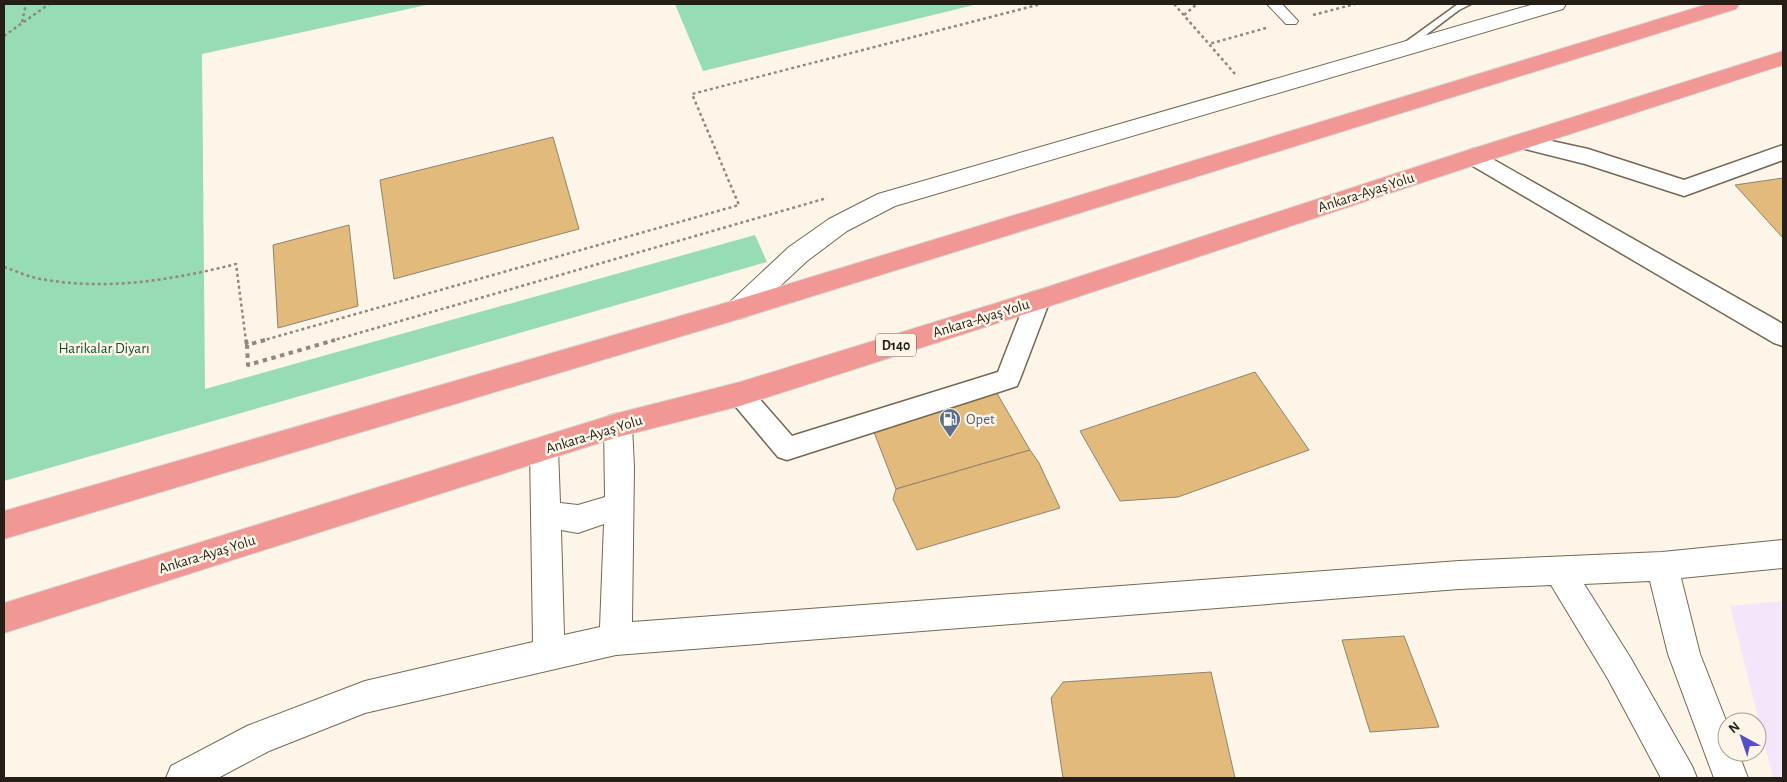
<svg xmlns="http://www.w3.org/2000/svg" width="1787" height="782" font-family="'Alegreya Sans',sans-serif">
<style>
.industrial{fill:#f3e6fa}
.green{fill:#97dcb4}
.building{fill:#e2ba7b;stroke:#90836f}
.lines{fill:none;stroke-linecap:round;stroke-linejoin:round}
.service-casing{stroke:#746854;stroke-width:3}
.pedestrian-casing{stroke:#746854;stroke-width:2}
.minor-casing{stroke:#746854;stroke-width:3}
.tertiary-casing{stroke:#746854;stroke-width:2}
.trunk-casing{stroke:#d8d7d5;stroke-width:2}
.path-far1{stroke:#90897e;stroke-width:2.5;stroke-dasharray:3 3;stroke-linecap:butt}
.path{stroke:#90897e;stroke-width:4;stroke-dasharray:4.5 4.5;stroke-linecap:butt}
.service{fill:#fff;fill-rule:evenodd}
.pedestrian{fill:#fff;fill-rule:evenodd}
.minor{fill:#fff;fill-rule:evenodd}
.tertiary{fill:#fff;fill-rule:evenodd}
.trunk{fill:#f29894;fill-rule:evenodd}
.labels{text-anchor:middle;stroke-width:5;stroke-linejoin:round;paint-order:stroke}
.shield{fill:#fdf5e7;stroke:#665f55;stroke-width:1}
.shield-label{font-size:14px;font-weight:bold;fill:#251f17}
.street-label{font-size:15px;fill:#251f17;stroke:#fdf5e7}
.park-label{font-size:15px;fill:#154c31;stroke:#fdf5e7}
.service-label{font-size:15px;fill:#4e5e75;stroke:#fdf5e7;text-anchor:start}
</style>
<rect width="100%" height="100%" fill="#fdf5e7"/>
<path class="industrial" d="M1783 601V778H1773L1730 606Z"/>
<g class="green">
<path d="M4 4H431L202 54 205 389 755 235 767 262 4 481Z"/>
<path d="M675 4H978L703 71Z"/>
</g>
<g class="building">
<path d="M553 137 579 229 394 279 380 180Z"/>
<path d="M1783 178V238L1735 185Z"/>
<path d="M349 225 358 306 278 328 273 245Z"/>
<path d="M1255 372 1309 450 1178 497 1120 501 1080 431Z"/>
<path d="M995 390 1030 450 896 489 872 427Z"/>
<path d="M1030 450 1039 463 1060 508 917 550 893 499 896 489Z"/>
<path d="M1404 636 1439 727 1370 732 1342 640Z"/>
<path d="M1211 672 1235 778H1063L1051 698 1063 682Z"/>
</g>
<g class="lines">
<g class="service-casing">
<path id="service" d="M1458 4H1471L1459 10 1406 50H1400V46Z"/>
</g>
<g class="pedestrian-casing">
<path id="pedestrian" d="M1267 4H1282L1298 21 1296 24H1286Z"/>
</g>
<g class="minor-casing">
<g id="minor">
<path d="M1524 135 1588 149 1684 180 1783 145V160L1684 196 1585 164 1517 147 1514 142 1517 137Z"/>
<path d="M1473 149 1480 152 1783 324V346L1774 343 1466 162 1462 157 1466 152Z"/>
<path d="M1038 291 1046 293 1050 300 1020 379 1017 386 1008 389 787 460 778 457 731 401 727 394 731 387 740 383 749 387 792 436 998 372 1026 300 1030 293Z"/>
</g>
</g>
<g class="tertiary-casing">
<g id="tertiary">
<path d="M1534 4H1566L1563 9 895 206 847 231 807 261 748 316 739 319 730 316 726 309 730 302 789 247 829 219 878 194Z"/>
<path d="M618 413 628 416 632 425 634 467 632 622 1459 561 1662 552 1783 540V568L1681 578 1700 654 1727 723V752H1738L1748 778H1714L1668 654 1650 581 1584 584 1630 657 1692 766 1697 778H1661L1608 679 1551 585 1459 589 616 655 365 713 269 751 218 778H166L171 766 247 726 365 681 533 642 530 449 534 440 544 437 554 440 558 449 560 503 578 505 605 497 604 425 608 416ZM604 524 600 627 564 635 561 530 578 533Z"/>
</g>
</g>
<g class="trunk-casing">
<g id="trunk">
<path d="M1708 4H1739L1736 9 739 319 4 539V511L739 299Z"/>
<path d="M1783 51V65L1481 163 1038 310 740 406 618 437 4 633V603L618 413 740 382 1038 290 1465 151Z"/>
</g>
</g>
<g class="path-far1">
<path d="M1174 4 1209 44"/>
<path d="M1184 15 1197 4"/>
<path d="M1313 15 1355 4"/>
<path d="M22 22 26 4"/>
<path d="M4 36 49 4"/>
<path d="M1235 74 1209 44 1266 28"/>
<path d="M4 267C16 271 28 277 41 279 106 291 173 280 236 264L246 341"/>
<path d="M261 341 739 205 692 94 1041 4"/>
<path d="M331 341 827 198"/>
</g>
<g class="path">
<path d="M246 340 247 345"/>
<path d="M265 340 247 345 248 365 335 340"/>
</g>
<use href="#service" class="service"/>
<use href="#pedestrian" class="pedestrian"/>
<use href="#minor" class="minor"/>
<use href="#tertiary" class="tertiary"/>
<use href="#trunk" class="trunk"/>
</g>
<defs>
<g id="fuel-pin" transform="scale(1.125)"><path d="M0 17L-7.5 6A9.5 9.5 0 1 1 7.5 6Z" fill="#5c6f8a" stroke="#fdf5e7"/><path d="M-5.5-6h7V0h2V4h1.3V-2.5L3-4.5l.8-.8L6-3V5H2.5V1h-1V6h-7ZM-4.2-4.7v3.2H.2V-4.7Z" fill="#fff"/></g>
</defs>
<g fill-rule="evenodd">
<use href="#fuel-pin" x="950" y="419"/>
</g>
<g class="labels">
<rect class="shield" x="876" y="333.5" width="40" height="23" rx="4"/>
<g class="shield-label">
<text x="896" y="350">D140</text>
</g>
<g class="street-label">
<text transform="translate(1366 192) rotate(-18)" y="5">Ankara-Ayaş Yolu</text>
<text transform="translate(981 318) rotate(-17)" y="5">Ankara-Ayaş Yolu</text>
<text transform="translate(594 434) rotate(-17)" y="5">Ankara-Ayaş Yolu</text>
<text transform="translate(207 554) rotate(-17)" y="5">Ankara-Ayaş Yolu</text>
</g>
<g class="park-label">
<text x="104" y="353">Harikalar Diyarı</text>
</g>
<g class="service-label">
<text x="966" y="424">Opet</text>
</g>
</g>
<rect width="1787" height="782" fill="none" stroke="#251f17" stroke-width="10"/>
<g transform="translate(1742 737) rotate(320)"><circle r="24" fill="#fdf5e7" stroke="#a79f94"/>
<path d="M0-4L9 19L0 12L-9 19Z" fill="#574ec6"/>
<text y="-8" font-size="14" font-weight="bold" text-anchor="middle" fill="#251f17">N</text>
</g>
</svg>
